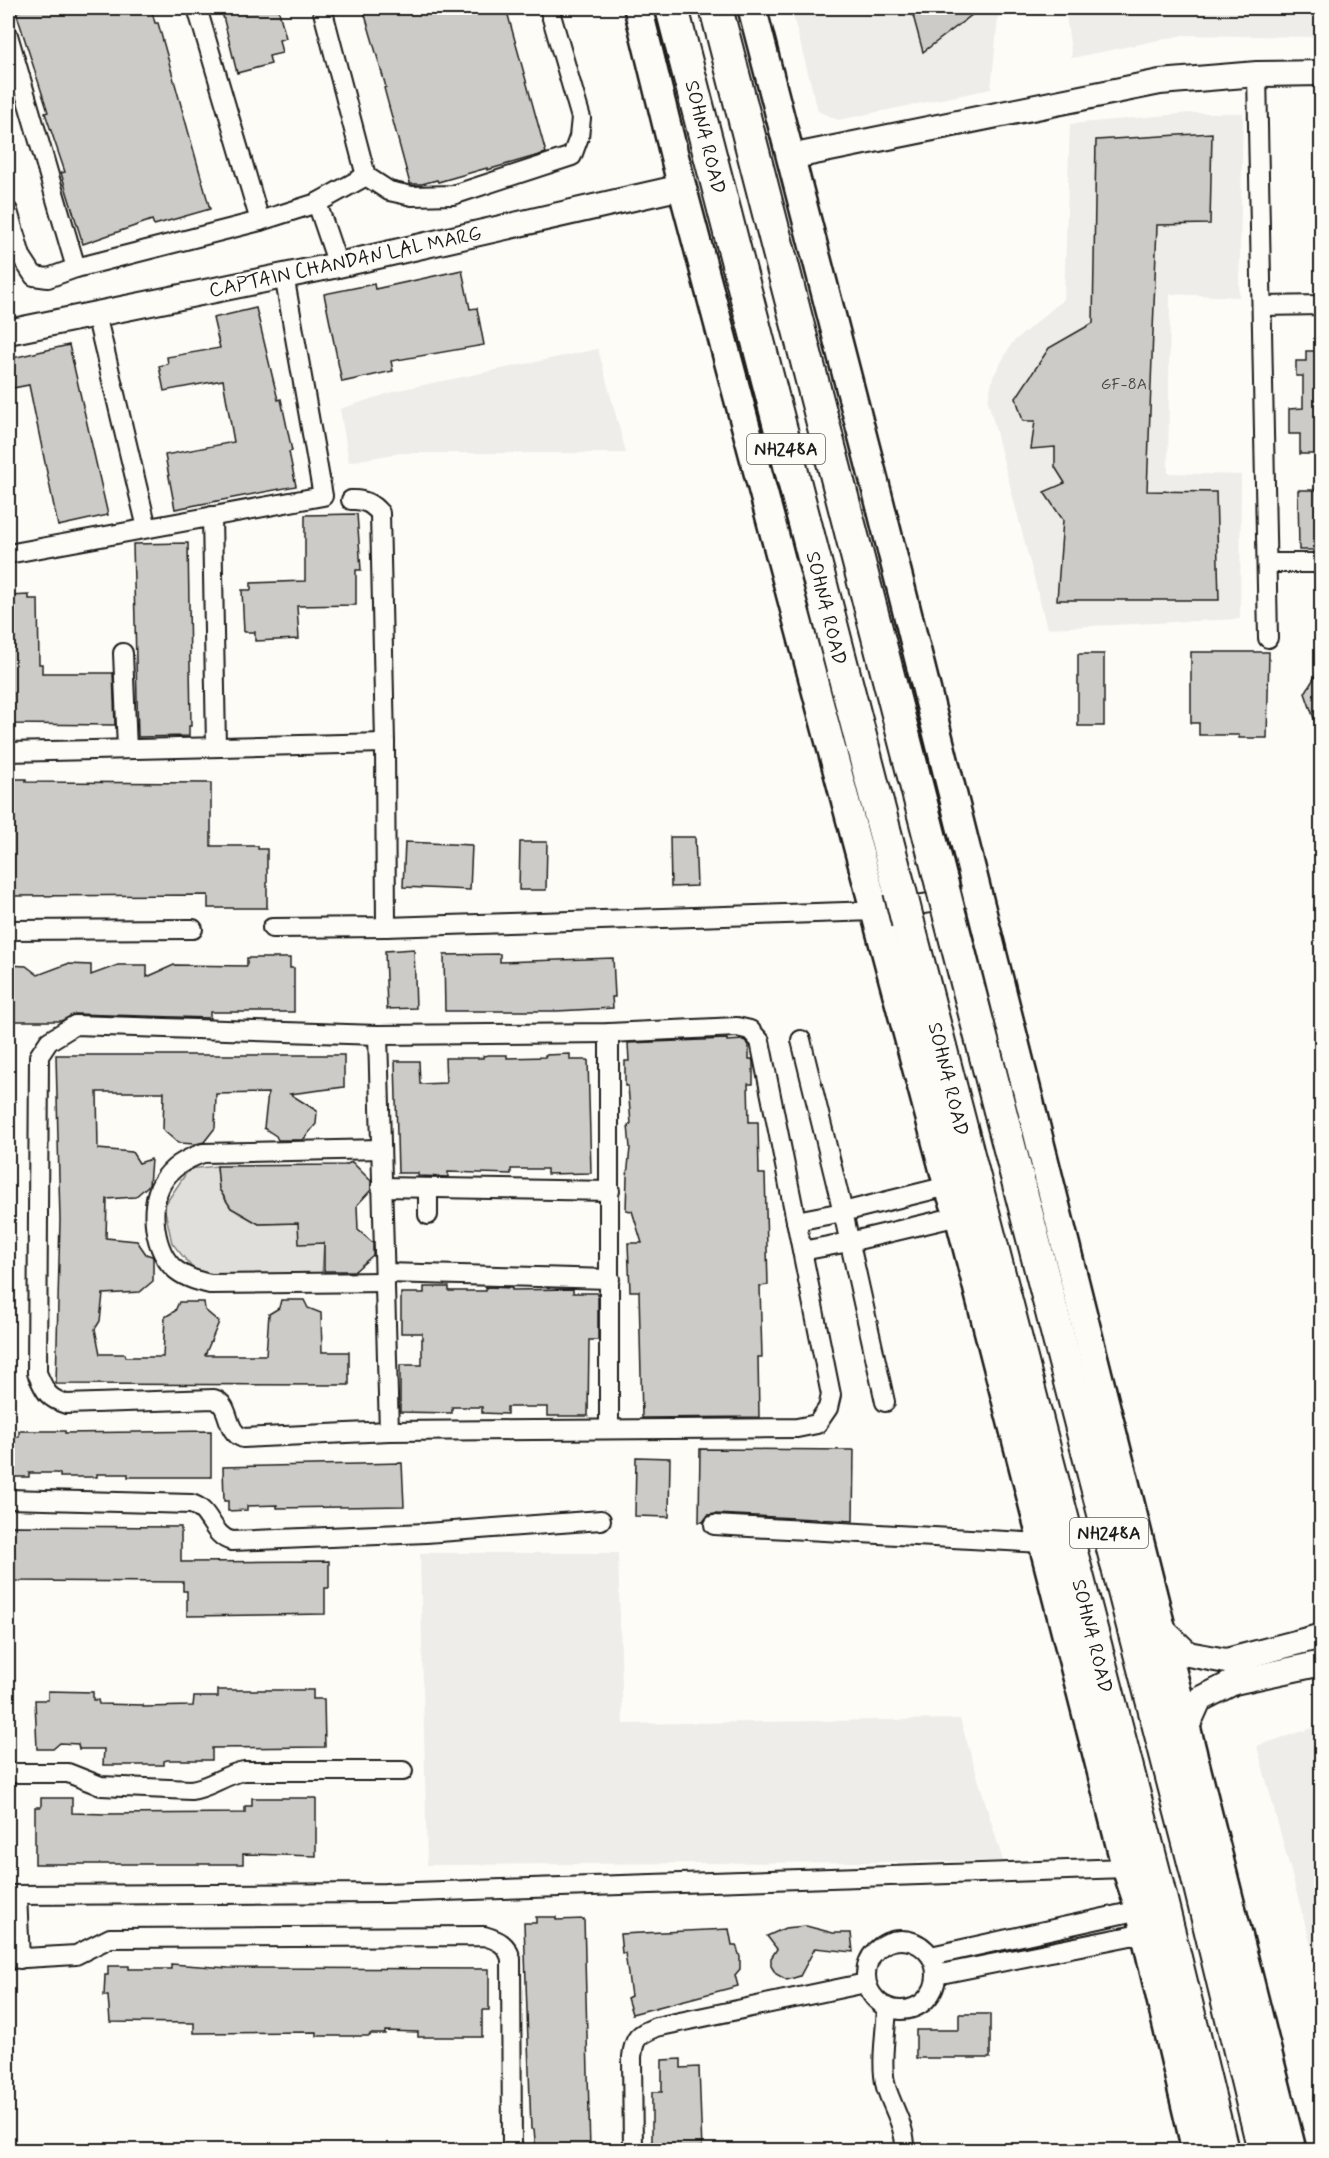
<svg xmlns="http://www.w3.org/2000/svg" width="1329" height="2158" font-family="Mynerve,sans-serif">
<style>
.built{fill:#eeede9}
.green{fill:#e0dfdb;stroke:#7e7e7c;stroke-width:1.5}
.building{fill:#cccbc8;stroke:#1c1c1c;stroke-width:1.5}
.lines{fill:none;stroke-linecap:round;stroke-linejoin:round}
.minor-casing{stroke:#1c1c1c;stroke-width:22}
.tertiary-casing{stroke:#1c1c1c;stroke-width:28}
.secondary-casing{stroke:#1c1c1c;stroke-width:32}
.trunk-casing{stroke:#1c1c1c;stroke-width:36}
.minor{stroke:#fdfcf7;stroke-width:18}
.tertiary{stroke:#fdfcf7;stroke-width:24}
.secondary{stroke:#fdfcf7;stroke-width:27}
.trunk{stroke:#fdfcf7;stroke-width:32}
.trunk-bridge-casing{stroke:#1c1c1c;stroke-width:36;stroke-linecap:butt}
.trunk-bridge{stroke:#fdfcf7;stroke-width:32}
.labels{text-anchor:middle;stroke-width:5;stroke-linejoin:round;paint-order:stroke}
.number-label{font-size:16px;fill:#484847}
.shield{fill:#fdfcf7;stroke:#605f5e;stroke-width:1.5}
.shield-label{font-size:18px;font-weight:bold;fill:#1c1c1c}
.street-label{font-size:20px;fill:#1c1c1c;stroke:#fdfcf7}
</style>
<rect width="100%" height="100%" fill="#fdfcf7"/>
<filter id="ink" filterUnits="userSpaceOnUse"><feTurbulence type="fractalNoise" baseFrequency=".0167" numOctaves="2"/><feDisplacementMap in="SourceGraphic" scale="12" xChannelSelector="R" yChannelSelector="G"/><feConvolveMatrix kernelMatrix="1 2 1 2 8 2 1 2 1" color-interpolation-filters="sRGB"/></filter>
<g filter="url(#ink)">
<g class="built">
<path d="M791 8H999L991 89 838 120 818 111Z"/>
<path d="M1065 8H1321V37L1183 35 1072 58Z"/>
<path d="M1191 113H1243L1239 297 1170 294 1168 473 1241 475 1240 619 1047 628 988 401 993 377 1012 343 1064 299 1070 124Z"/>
<path d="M598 349 626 453H399L349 462 340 409 399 390Z"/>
<path d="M420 1553H618L623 1724 960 1719 1003 1861 427 1865Z"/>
<path d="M1321 1725H1322L1321 1983 1257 1746Z"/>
</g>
<path class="green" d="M217 1166 219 1189 231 1208 259 1224 298 1223 324 1243 322 1274 198 1275 172 1243 164 1206 189 1169Z"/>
<g class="building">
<path d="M28 8H151L155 23H158L210 209 154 225 152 220 83 244 61 173 65 172 45 113 48 112 16 12Z"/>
<path d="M241 8H278L286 38 279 40 282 53 269 56 271 64 237 73 222 12Z"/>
<path d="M363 8H506L546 153 487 170V168L438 182 437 180 422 184H410L384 88 386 87Z"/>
<path d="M911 8H981L923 52Z"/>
<path d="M1212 133 1210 224 1157 225 1147 491 1216 492 1219 600H1057L1063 520 1044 492 1065 483 1055 467V447L1031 449 1035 421H1023L1016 398 1049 348 1093 323 1096 140Z"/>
<path d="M462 270 470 309 477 308 484 345 391 361 393 371 342 382 324 294 374 284 375 289Z"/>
<path d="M256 308 278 400 281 399 292 451 289 452 296 486 175 509 165 455 234 442 223 380 164 391 159 366 168 364 167 357 220 348 213 318Z"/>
<path d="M69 345 108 515 58 526 29 385 8 389V359Z"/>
<path d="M1306 351H1322V454H1300V434H1289V409L1303 408V376H1296V361H1306Z"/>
<path d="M1298 490H1322V550H1299Z"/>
<path d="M357 514 361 570H356V605L297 606 299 639 255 641V632H244L242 590H251V583L305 581V515Z"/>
<path d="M188 543 191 726H189V736L138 737 133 544Z"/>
<path d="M29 595V599H38L39 664H42V673H113L115 725 8 724V596Z"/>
<path d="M1191 652H1269L1267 738H1239V735H1199V723H1191Z"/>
<rect x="1078" y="654" width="26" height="72"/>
<path d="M1322 665V733H1319L1305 693Z"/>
<path d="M8 779H26V782L211 783V846H258V849H267V908H208V895L8 896Z"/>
<path d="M670 837H695L697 886 671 887Z"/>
<path d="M405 842 472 845 470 890 403 887Z"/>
<path d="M520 842H547L546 890H519Z"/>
<path d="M414 949 416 1008 387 1009 385 951Z"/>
<path d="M500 954V962L613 958 615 997H612L613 1008 557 1011H445L444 955Z"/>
<path d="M247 958H290V968H294V1012H210V1018L75 1014 61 1021H8V965L26 966 38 975 67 964 91 965V975L118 965H147V977L174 965 247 966Z"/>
<path d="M727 1039V1041L744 1040 749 1045V1059H752L753 1062V1084H748L749 1122H758L759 1174H765L768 1285 760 1286 762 1357H758L759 1417 642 1418 639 1291H630L628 1243H642L632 1211 626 1210 627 1177 630 1148 628 1125 631 1124 628 1086H625V1061H629L628 1043Z"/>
<path d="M570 1054V1060H588L591 1173 547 1174V1169H511V1174L448 1172V1177L418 1176V1173H398L395 1061H419L420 1084 446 1083 445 1058H483V1056L489 1055H507V1058L545 1057V1055Z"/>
<path d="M56 1055H344V1087L290 1094 317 1111 316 1124 303 1140H278L276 1136 264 1128 268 1093 216 1094 215 1128 204 1142 196 1144 178 1143 163 1130 164 1092H97L98 1149 132 1152 139 1163 151 1159 149 1185 135 1197 107 1199 106 1238 137 1241 146 1254 152 1256 153 1258V1281L140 1292 103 1294 100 1321 95 1329 100 1354H125L126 1357H163L165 1317 175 1311 179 1302H204L205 1310 219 1322 205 1355H266L269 1314 279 1308 281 1300H304L308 1308 321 1313 322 1352H349V1385L56 1384 60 1220Z"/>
<path d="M352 1162 371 1181V1190L357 1205 358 1230 373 1243V1255L355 1271H324V1243L299 1244 298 1223 259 1224 231 1208 219 1189 217 1166 345 1165Z"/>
<path d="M424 1287H449V1291H486V1287L512 1288V1290L573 1289V1293H598V1340H589L588 1416H547V1407H507V1414L482 1413V1407H452V1413L400 1412V1365H422V1333H401V1293H424Z"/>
<path d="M19 1431H65V1433L211 1431V1477H128V1474H97V1477H60V1474L56 1473H29V1477H8L9 1437H19Z"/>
<path d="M700 1449 854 1450 853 1521 715 1514 708 1515 703 1522H699Z"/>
<path d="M636 1457 670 1458 669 1517 635 1516Z"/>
<path d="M402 1463 404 1506 277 1508V1505L247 1506V1510L228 1511V1501H224L223 1467Z"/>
<path d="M11 1526 181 1527V1562L329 1561V1588H325V1614L187 1616V1591H183V1582L11 1581V1576H8V1534H11Z"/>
<path d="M218 1690H313V1699H324L325 1747 212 1748V1760H167L164 1761V1765H103L104 1749H79L78 1744 60 1743 53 1749H37L35 1700H48V1691L93 1692V1700H98L99 1704 143 1705V1707L193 1706 194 1697H218Z"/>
<path d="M41 1798H72V1813L106 1814 245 1813V1806H252V1798H316V1856L243 1854V1864H35V1807H41Z"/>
<path d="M536 1917H556V1920L584 1919 590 2151H536L534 2129H531L524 1923H536Z"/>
<path d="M806 1926 833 1933H851L853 1952 815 1948 800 1976 787 1980 776 1974 771 1966V1958L777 1949 767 1936 785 1928Z"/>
<path d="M729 1929 732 1945H736L740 1957V1969L735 1975 738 1986 632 2014 627 1998 631 1996 625 1953H622L620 1934Z"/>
<path d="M171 1964 228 1968 489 1969V2010H482V2037H418V2032L385 2031V2034H370V2036H317V2032L194 2033V2023L110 2022 108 1996H104L105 1975H108V1966H129V1969H171Z"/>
<path d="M959 2014H990V2058H916V2030H959Z"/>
<path d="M681 2059V2068L699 2067 702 2151H662V2144H652V2092H662V2060Z"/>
</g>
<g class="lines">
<g class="minor-casing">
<g id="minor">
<path d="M197 8 260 221"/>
<path d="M322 8 366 176 389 191 412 196 453 195 572 156 579 137 581 118 549 8"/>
<path d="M8 35 76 268"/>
<path d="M1257 74 1268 638"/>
<path d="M317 203 338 265"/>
<path d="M8 211 21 256 34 276 48 278 76 268 260 221 317 203 366 176"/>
<path d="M1262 306 1322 305"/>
<path d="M96 314 147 528"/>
<path d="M351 500C364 499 372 504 380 513L385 743 386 927"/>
<path d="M212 516 216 747"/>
<path d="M8 554 323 496 284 275"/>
<path d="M1267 563H1322"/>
<path d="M123 653 127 749"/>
<path d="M8 752 385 743"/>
<path d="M272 928 386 927 875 911 978 896"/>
<path d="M8 930 193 929"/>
<path d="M75 1025 378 1035 609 1033 737 1027 750 1030 760 1041 831 1395 828 1408 817 1424 797 1428 389 1431 243 1438C224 1431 232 1405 214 1399L66 1404C47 1398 45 1391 37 1373L39 1056 49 1041Z"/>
<path d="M609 1033V1428"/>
<path d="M378 1035 389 1431"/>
<path d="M801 1040 843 1212 885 1402"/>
<path d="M381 1149 203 1153C186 1159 171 1167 162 1183 148 1206 154 1253 176 1270 186 1278 198 1281 210 1284L385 1282"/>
<path d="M381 1187 610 1191"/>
<path d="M428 1188V1215"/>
<path d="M796 1221 843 1212 948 1186"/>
<path d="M802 1251 849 1242 959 1216"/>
<path d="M385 1273 610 1279"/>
<path d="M8 1499 191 1504C211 1509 211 1536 232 1541L426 1533 601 1520"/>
<path d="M714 1525 1043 1543"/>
<path d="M8 1773H68L101 1786 191 1790C210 1788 225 1774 244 1771H403"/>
<path d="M8 1895 385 1893 1126 1868"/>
<path d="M17 1895 20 1959"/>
<circle cx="901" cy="1975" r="35"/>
<path d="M931 1956 1140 1910"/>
<path d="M8 1959 76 1955 110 1938 484 1936C498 1940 507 1944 511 1959L512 2150"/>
<path d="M936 1975 1145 1933"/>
<path d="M887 2007C886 2031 880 2065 886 2087 893 2109 906 2128 905 2150"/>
<path d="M633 2150 632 2057C634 2037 638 2035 656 2027L866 1983"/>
</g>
</g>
<g class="tertiary-casing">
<g id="tertiary">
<path d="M790 157 1160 82 1257 74 1322 73"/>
<path d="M8 332 338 265 682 187"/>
<path d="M1161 1628 1188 1654 1226 1661 1322 1636"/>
<path d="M1186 1729 1199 1700 1234 1682 1322 1663"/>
</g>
</g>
<g class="secondary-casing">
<g id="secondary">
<path d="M638 8 682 187 948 1186 959 1216 1126 1868 1140 1910 1196 2150"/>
<path d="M752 8 877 492 1292 2150"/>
</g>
</g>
<g class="trunk-casing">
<g id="trunk">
<path d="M672 8 900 891"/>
<path d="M716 8 942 885"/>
<path d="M950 917 1197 1874 1264 2150"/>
<path d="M908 923 1155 1876 1222 2150"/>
</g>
</g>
<use href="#minor" class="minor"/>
<use href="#tertiary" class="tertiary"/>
<use href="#secondary" class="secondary"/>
<use href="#trunk" class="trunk"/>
<g class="trunk-bridge-casing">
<g id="trunk-bridge">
<path d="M942 885 950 917"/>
<path d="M900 891 908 923"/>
</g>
</g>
<use href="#trunk-bridge" class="trunk-bridge"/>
</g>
</g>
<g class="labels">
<g class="number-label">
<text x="1124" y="389">GF-8A</text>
</g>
<g class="shield">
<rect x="747" y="434" width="78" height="30" rx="4.5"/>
<rect x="1070" y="1518" width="78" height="30" rx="4.5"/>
</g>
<g class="shield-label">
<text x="786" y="455">NH248A</text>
<text x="1109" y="1539">NH248A</text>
</g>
<g class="street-label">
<text transform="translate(706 137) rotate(76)" y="7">SOHNA ROAD</text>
<text transform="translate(345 261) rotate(-12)" y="7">CAPTAIN CHANDAN LAL MARG</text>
<text transform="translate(827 608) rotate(76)" y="7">SOHNA ROAD</text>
<text transform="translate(949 1079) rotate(76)" y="7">SOHNA ROAD</text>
<text transform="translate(1093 1636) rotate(76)" y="7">SOHNA ROAD</text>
</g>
</g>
<rect width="1329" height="2158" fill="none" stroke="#fdfcf7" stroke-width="30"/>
<rect x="15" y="15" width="1299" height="2128" fill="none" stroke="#1c1c1c" stroke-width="2" filter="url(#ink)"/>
</svg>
